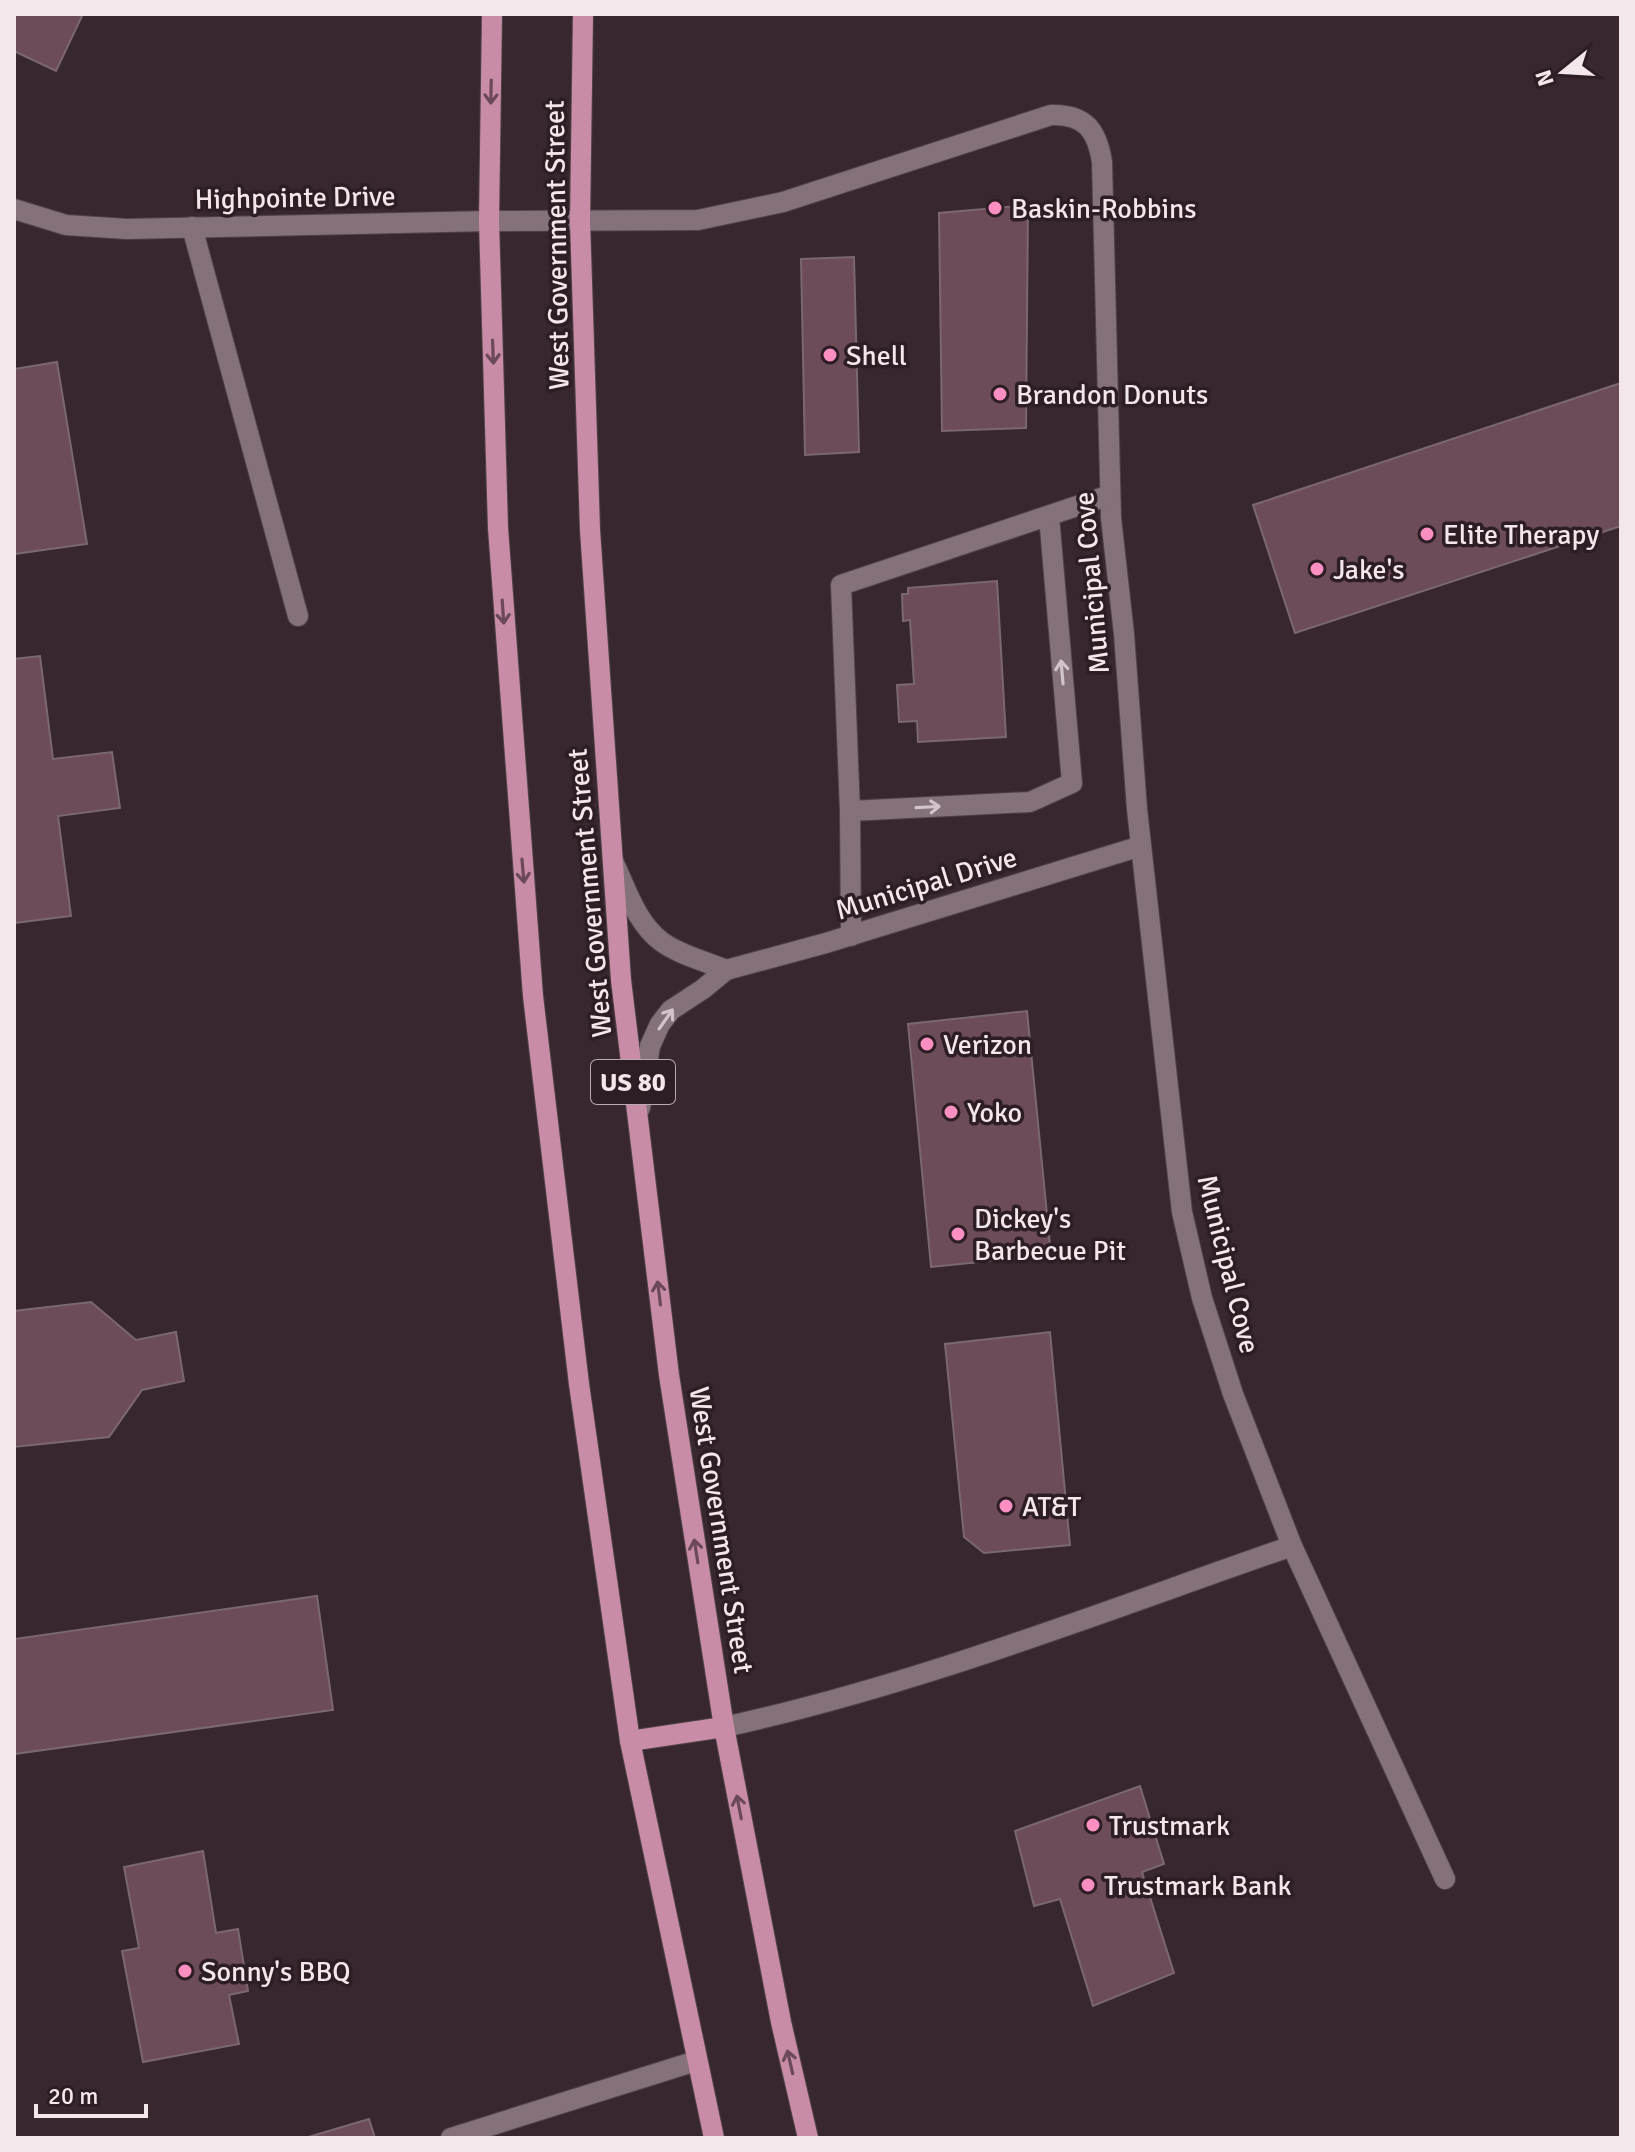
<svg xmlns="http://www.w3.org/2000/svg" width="1635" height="2152" font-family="Signika,sans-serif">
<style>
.building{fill:#6d4c5a;stroke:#7b676f;stroke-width:2}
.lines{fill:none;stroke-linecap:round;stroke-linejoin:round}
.minor-casing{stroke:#514349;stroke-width:22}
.major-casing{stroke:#514349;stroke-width:22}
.minor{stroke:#857179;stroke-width:20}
.major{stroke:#c88ca6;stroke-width:20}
.oneway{stroke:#6b4958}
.oneway2{stroke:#d2c4ca}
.poi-dot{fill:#fc8fc1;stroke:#2d1d24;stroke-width:3}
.labels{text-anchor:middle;stroke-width:7;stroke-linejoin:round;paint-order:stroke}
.shield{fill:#2d1d24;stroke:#b8aab0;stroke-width:2}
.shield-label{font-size:26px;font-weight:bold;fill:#f3e7ec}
.street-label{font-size:28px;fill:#f3e7ec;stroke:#2d1d24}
.poi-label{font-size:28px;fill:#f3e7ec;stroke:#2d1d24;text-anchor:start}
</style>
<rect width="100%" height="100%" fill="#38272e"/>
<g class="building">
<path d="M14 14H83L56 71 14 51Z"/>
<path d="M1028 205 1026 428 942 431 939 213Z"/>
<path d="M854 257 859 452 805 455 801 259Z"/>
<path d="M57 362 87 544 14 554V369Z"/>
<path d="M1621 383V526L1295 633 1253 505Z"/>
<path d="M997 581 1006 737 918 742 917 721 899 722 897 685 914 684 910 620 903 621 902 594H908V588Z"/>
<path d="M40 656 53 759 112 752 120 808 58 816 71 916 14 923V659Z"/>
<path d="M1027 1011 1051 1255 931 1267 908 1024Z"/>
<path d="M91 1302 136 1340 176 1332 184 1381 142 1390 109 1437 14 1447V1311Z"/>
<path d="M1050 1332 1070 1545 984 1553 964 1537 945 1344Z"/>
<path d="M317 1596 333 1710 14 1754V1639Z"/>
<path d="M1140 1786 1164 1864 1142 1872 1174 1973 1093 2006 1060 1899 1034 1906 1015 1831Z"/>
<path d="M203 1851 216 1933 238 1929 248 1991 229 1995 239 2044 143 2062 122 1951 139 1948 124 1867Z"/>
<path d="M369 2119 375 2138H305Z"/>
</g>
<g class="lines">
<g class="minor-casing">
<g id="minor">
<path d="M14 209 66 225 127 229 489 221 698 220 783 202 1051 115C1085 114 1097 130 1102 162L1111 518 1124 634 1137 809 1182 1212 1202 1298 1233 1394 1292 1546 1445 1879"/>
<path d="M192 227 298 616"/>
<path d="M850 811 1030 802 1072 783 1049 516"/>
<path d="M613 861C626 888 636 923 662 942 680 955 705 961 726 970L703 989 671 1010 660 1024 650 1046 640 1108"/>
<path d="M851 936 850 811 841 585 1110 495"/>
<path d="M726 970 826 943 1141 846"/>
<path d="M724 1727C918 1685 1104 1611 1292 1546"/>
<path d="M451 2138 696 2061"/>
</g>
</g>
<g class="major-casing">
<g id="major">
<path d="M492 14 489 221 498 528 533 996 579 1384 630 1741 714 2138"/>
<path d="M583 14 580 221 590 530 621 980 669 1375 724 1727 781 2022 808 2138"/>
<path d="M630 1741 724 1727"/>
</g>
</g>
<use href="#minor" class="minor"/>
<use href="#major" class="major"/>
</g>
<defs><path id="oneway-shaft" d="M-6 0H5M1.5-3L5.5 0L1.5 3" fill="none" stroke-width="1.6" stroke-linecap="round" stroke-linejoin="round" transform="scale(2)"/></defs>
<g class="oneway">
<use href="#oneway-shaft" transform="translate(491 92) rotate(91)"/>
<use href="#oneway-shaft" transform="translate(493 352) rotate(88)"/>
<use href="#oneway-shaft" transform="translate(503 612) rotate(86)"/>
<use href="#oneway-shaft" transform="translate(523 871) rotate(85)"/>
<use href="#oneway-shaft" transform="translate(659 1293) rotate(-97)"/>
<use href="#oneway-shaft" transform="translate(696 1551) rotate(-99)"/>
<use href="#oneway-shaft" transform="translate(739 1807) rotate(-101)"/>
<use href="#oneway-shaft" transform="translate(790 2062) rotate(-103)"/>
</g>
<g class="oneway2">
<use href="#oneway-shaft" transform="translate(1062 672) rotate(-95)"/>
<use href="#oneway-shaft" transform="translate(928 807) rotate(-3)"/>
<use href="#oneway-shaft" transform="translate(666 1019) rotate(-55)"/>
</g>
<g class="poi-dot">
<circle cx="995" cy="208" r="8"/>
<circle cx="830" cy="355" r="8"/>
<circle cx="1000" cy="394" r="8"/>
<circle cx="1427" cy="534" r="8"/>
<circle cx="1317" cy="569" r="8"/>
<circle cx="927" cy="1044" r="8"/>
<circle cx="951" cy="1112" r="8"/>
<circle cx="958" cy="1234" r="8"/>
<circle cx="1006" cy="1506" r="8"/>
<circle cx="1093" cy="1825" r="8"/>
<circle cx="1088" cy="1885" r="8"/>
<circle cx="185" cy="1971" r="8"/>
</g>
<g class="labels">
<rect class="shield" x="591" y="1060" width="84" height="44" rx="6"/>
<g class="shield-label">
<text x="633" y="1091">US 80</text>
</g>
<g class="street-label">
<text transform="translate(295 197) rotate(-1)" y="10">Highpointe Drive</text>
<text transform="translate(556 245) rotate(-91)" y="10">West Government Street</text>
<text transform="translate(1091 583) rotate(-95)" y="10">Municipal Cove</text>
<text transform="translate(926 883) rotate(-17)" y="10">Municipal Drive</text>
<text transform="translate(589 893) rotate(-95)" y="10">West Government Street</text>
<text transform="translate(1229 1264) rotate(76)" y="10">Municipal Cove</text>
<text transform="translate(722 1530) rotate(81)" y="10">West Government Street</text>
</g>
<g class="poi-label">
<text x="1011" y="218">Baskin-Robbins</text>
<text x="846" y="365">Shell</text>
<text x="1016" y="404">Brandon Donuts</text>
<text x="1443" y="544">Elite Therapy</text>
<text x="1333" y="579">Jake's</text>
<text x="943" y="1054">Verizon</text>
<text x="967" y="1122">Yoko</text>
<text x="974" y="1228">Dickey's<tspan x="974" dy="32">Barbecue Pit</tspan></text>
<text x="1022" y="1516">AT&amp;T</text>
<text x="1109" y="1835">Trustmark</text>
<text x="1104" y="1895">Trustmark Bank</text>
<text x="201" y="1981">Sonny's BBQ</text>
</g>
</g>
<rect width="1635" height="2152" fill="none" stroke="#f3e7ec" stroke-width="32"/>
<g transform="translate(1563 72) rotate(252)" stroke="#2d1d24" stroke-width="6" paint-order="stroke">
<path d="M0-6L14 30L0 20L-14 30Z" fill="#f3e7ec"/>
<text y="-12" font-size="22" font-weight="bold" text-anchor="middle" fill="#f3e7ec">N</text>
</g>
<path d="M36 2104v12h110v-12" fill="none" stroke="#f3e7ec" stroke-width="4"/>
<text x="48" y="2104" font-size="24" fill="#f3e7ec" stroke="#2d1d24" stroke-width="6" paint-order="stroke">20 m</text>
</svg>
